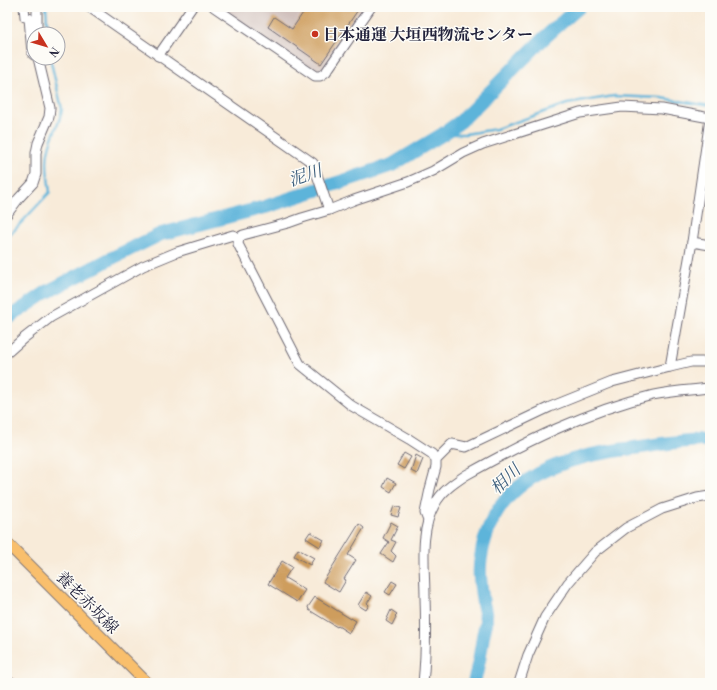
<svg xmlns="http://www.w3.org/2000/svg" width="717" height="690" font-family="'Libre Bodoni','Noto Serif JP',serif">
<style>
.industrial{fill:#d0c0bc}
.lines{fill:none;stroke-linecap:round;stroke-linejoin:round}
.stream{stroke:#5db4da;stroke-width:2.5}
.river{stroke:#5db4da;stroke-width:14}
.building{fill:#ce9d5d}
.minor-casing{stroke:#6d6872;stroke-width:11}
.major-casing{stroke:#6d6872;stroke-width:13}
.minor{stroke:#fff;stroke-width:9}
.major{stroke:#f9bf6d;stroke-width:11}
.poi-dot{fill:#c8321e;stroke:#fdfcf7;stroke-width:1.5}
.labels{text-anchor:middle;stroke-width:3;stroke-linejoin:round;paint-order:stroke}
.poi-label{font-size:16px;font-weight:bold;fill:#22223b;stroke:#fdfcf7;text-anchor:start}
.street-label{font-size:16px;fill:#22223b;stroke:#fdfcf7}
.water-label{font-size:17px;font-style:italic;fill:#3a5c7b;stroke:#fdfcf7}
</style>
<rect width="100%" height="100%" fill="#fdfcf7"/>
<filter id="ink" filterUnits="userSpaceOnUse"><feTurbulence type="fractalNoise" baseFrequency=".025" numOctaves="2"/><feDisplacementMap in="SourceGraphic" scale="8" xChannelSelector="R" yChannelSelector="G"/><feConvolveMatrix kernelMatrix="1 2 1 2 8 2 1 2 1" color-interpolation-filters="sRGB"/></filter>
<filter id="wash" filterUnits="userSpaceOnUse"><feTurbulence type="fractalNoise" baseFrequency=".012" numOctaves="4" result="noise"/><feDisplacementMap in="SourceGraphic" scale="16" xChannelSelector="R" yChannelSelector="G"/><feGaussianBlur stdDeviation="0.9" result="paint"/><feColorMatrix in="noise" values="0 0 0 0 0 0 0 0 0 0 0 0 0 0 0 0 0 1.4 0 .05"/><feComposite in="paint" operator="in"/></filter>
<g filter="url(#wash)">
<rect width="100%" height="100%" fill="#f8ebd9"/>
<path class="industrial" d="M219 7H367L322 73 316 74Z"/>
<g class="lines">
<g class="stream">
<path d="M46 7 48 34"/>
<path d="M443 134H465L496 129 567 104 614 96 662 98 710 106"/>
<path d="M7 238 50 192C48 178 45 162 49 148 52 135 60 123 62 109L50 58"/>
</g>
<g class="river">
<path d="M7 319 47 292 110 259 161 234 265 207 392 165 443 134 461 121 544 38 579 7"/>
<path d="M474 683C478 667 481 652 483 636 484 631 486 625 486 621 486 615 484 608 483 603 481 588 478 572 481 557 494 473 568 456 641 447 664 444 687 439 710 440"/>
</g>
</g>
<g id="blocks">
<g class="building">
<path d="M307 7H360L321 64 268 27 274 17 292 29Z"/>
<path d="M404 453 411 457 404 469 397 465Z"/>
<path d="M416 455 423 459 417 474 411 471Z"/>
<path d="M387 478 396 483 391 492 383 487Z"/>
<path d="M394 506 401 508 398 517 391 515Z"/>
<path d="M391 522 398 526 391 540 396 542 391 551 396 556 393 562 381 554 389 542 383 538Z"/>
<path d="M359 524 364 528 348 555 356 560 344 579 346 580 339 592 323 582Z"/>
<path d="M310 532 324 540 320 547 306 538Z"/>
<path d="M298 549 314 558 310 565 294 556Z"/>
<path d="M282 561 292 567 285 578 305 590 297 602 268 584Z"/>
<path d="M392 581 397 584 390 595 385 592Z"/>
<path d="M366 592 372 596 367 603 369 605 366 610 358 605Z"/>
<path d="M315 597 351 619V618L356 621 349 633 338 626 337 627 309 610 308 607Z"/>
<path d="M391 610 397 614 395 616 396 617 392 625 386 621Z"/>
</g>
</g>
</g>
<g filter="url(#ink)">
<use href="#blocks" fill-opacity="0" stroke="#6d6872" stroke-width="1"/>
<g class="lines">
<g class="minor-casing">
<g id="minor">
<path d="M24 7 25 17 29 18 32 53 34 55"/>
<path d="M37 7V34"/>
<path d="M89 7 313 163 329 210"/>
<path d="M214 7 315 76H320L326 72 371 7"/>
<path d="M158 56 192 7"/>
<path d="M710 119 692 242 670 367 691 362H710"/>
<path d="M7 214 19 198 33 183 36 174V153L38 143 49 117 50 108 38 58"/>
<path d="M239 238 243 235 288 223 302 218 329 210 354 200 408 182 433 171 463 153 483 144 580 113 622 107 662 109 710 118"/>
<path d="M239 238 238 244 300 364 352 406 409 439 432 454 436 460"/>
<path d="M692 242 710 245"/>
<path d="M7 353 24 338 51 317 143 266 177 252 233 235 239 238"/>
<path d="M427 518 425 513 430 489 436 467V460L452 444 466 447 550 407 612 382 670 367"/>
<path d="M7 682 13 683"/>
<path d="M423 683C426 655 426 626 425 597 425 567 419 531 435 504 442 491 454 483 466 475 525 442 587 411 653 395 671 391 691 390 710 388"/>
<path d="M519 683 528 655 545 617 568 583 595 552 626 528 662 509 697 498 710 496"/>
</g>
</g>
<g class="major-casing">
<path id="major" d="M7 543 147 683"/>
</g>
<use href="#minor" class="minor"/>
<use href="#major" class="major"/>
</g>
</g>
<circle class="poi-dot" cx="315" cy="34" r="4"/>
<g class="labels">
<g class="poi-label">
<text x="323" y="40">日本通運 大垣西物流センター</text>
</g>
<g class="street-label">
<text transform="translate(88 602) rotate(45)" y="6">養老赤坂線</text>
</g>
<g class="water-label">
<text transform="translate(305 175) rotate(-19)" y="6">泥川</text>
<text transform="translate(505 479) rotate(-44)" y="6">相川</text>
</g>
</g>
<rect width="717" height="690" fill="none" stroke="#fdfcf7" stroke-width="24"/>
<g transform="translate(46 46) rotate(128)"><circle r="19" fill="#fdfcf7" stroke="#a5a5ac"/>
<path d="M0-3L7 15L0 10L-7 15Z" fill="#c8321e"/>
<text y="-6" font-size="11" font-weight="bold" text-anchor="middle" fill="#22223b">N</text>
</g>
</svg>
